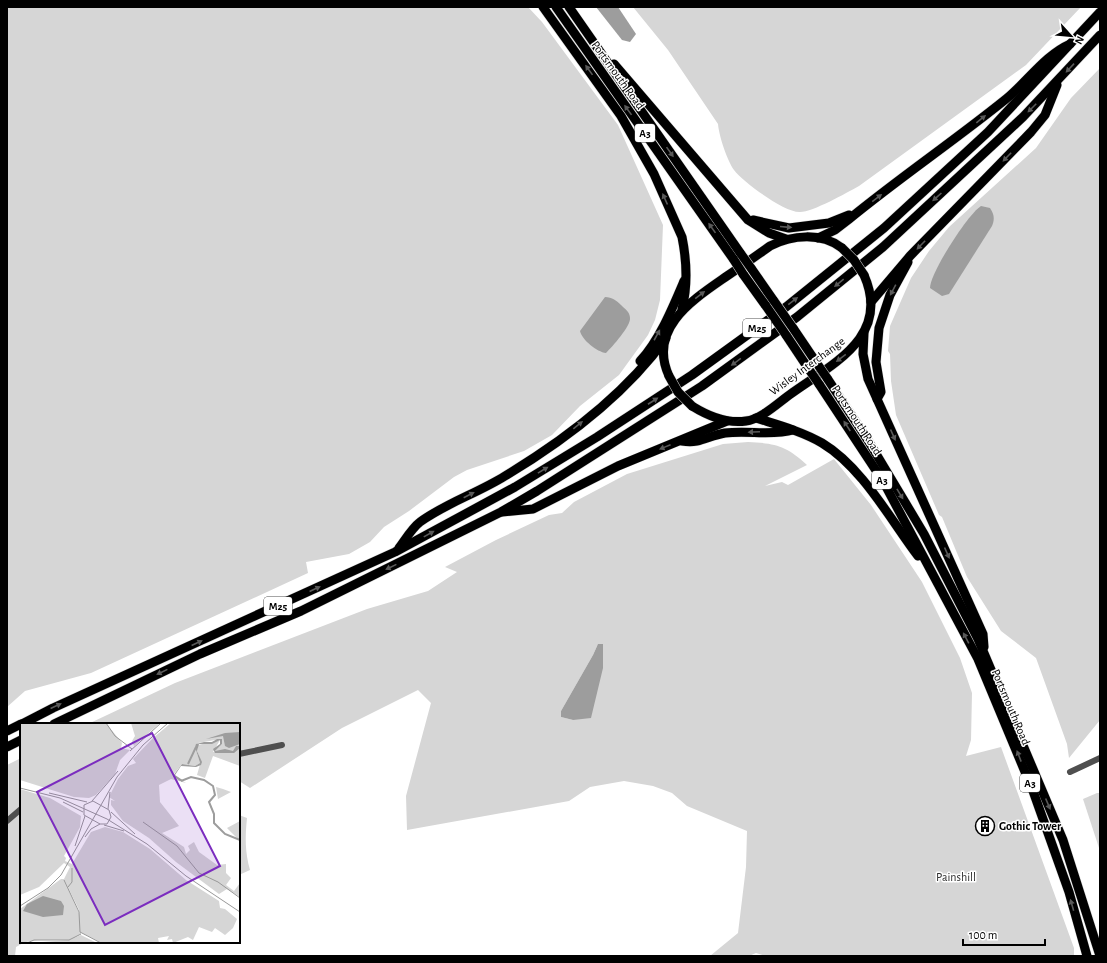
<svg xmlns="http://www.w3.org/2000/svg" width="1107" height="963" font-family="'Alegreya Sans',sans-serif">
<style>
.green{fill:#d6d6d6;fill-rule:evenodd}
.water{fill:#9d9d9d}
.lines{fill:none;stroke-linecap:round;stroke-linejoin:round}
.highway-casing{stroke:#dbdbdb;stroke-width:10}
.minor{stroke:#4f4f4f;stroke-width:6}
.highway{stroke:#000;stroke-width:9}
.highway-bridge-casing{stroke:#dbdbdb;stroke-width:10;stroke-linecap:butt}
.highway-bridge{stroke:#000;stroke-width:9}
.oneway{fill:#595959}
.labels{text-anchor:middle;stroke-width:3;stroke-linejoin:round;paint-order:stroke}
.shield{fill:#fff;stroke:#4c4c4c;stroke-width:1}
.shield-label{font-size:11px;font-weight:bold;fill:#000}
.street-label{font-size:12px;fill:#000;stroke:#fff}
.poi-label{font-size:12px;font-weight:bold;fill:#000;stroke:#fff;text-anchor:start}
.park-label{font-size:12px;fill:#2d2d2d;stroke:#fff}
.inset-river{fill:none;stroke:#9d9d9d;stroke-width:2}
.inset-road{fill:none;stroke:#999;stroke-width:1}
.view{fill:#7b2cbf;fill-opacity:0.15;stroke:#7b2cbf;stroke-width:2}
.inset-edge{fill:none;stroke:#000;stroke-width:2}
</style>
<rect width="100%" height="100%" fill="#fff"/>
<g class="green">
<path d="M7 7H528L542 22 618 125 663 225 660 300 655 320 648 335 619 375 580 406 552 435 524 451 467 470 454 477 409 511 384 527 370 542 349 554 306 562 308 573 91 673 25 691 7 707Z"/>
<path d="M633 7H1081L1026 65 859 186C846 193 813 212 800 212 785 213 743 182 734 170 727 160 719 136 718 124L668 50Z"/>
<path d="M1100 68V720L1069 758 1067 744 1036 658 1001 631 967 577 942 517 939 515 896 415 891 381 890 354 888 351 890 326 911 278 929 251 949 227 1036 148 1071 98Z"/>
<path d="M748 442C775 443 787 446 807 465L765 486 782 482 788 485 834 459 871 505 922 582 960 658 972 693 971 740 966 756 1001 747 1074 948V956H766L756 953 749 956H710L738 933 746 867 747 831 687 806 672 793 653 786 624 781 590 787 569 801 407 830 406 796 431 703 418 690 342 728 250 788 239 781V724H88L175 683 367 609 428 591 457 572 445 567 496 540 549 515 562 513 574 502 627 474 723 444ZM598 644 573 720 561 717V711L593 655Z"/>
<path d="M21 758V942H25L16 947 15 956H7V765Z"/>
<path d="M1097 793H1100V851L1083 799Z"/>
<path d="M239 815 247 818C245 837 245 852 250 870L239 875Z"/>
</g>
<g class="water">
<path d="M596 7H618L636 34 630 42 622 40Z"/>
<path d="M981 206 990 208C994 214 995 219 992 226L949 294 942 296 930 288C930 273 968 214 981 206Z"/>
<path d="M605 297C612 297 617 301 621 305 625 309 630 312 630 318 631 326 612 347 606 353 597 352 582 340 580 331Z"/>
<path d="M598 644H603V668L591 718 573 720 561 717V711L593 655Z"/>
</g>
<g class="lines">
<g class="highway-casing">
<g id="highway">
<path d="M543 7 621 116 654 174 682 237C687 262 688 285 682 309"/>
<path d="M556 7 734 260"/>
<path d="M569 7 741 254"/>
<path d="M614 64 748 220 769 233 786 239"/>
<path d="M753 220 789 228 829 223 849 215"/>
<path d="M818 238 835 230 848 220C899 178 954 141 1006 99 1027 82 1045 55 1070 44"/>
<path d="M751 268 774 301"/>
<path d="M743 274 766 306"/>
<path d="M871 302 910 256 1031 132 1045 115 1057 85"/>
<path d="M793 328 816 362"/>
<path d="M864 333 863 354 868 379 983 634 984 647"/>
<path d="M786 335 808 368"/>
<path d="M640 361C659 341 673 307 684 281"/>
<path d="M669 376C647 328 694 299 727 276 742 266 756 256 770 246 792 235 821 232 842 248"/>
<path d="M827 378 869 442 924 534 978 639 1063 840 1100 956"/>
<path d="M819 384 883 481 978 659 1033 791 1069 892 1087 956"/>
<path d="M877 399 881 392 876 362 879 328 890 295 908 262"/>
<path d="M692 406C708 416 726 424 746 421 762 419 779 402 792 393 834 363 891 336 864 275"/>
<path d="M756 418C778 425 801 431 822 443 862 467 890 519 918 556"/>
<path d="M682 441C701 444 707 436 725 433 747 430 772 436 793 430"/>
<path d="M502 512 533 509 618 466 727 421"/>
<path d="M399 548C405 540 412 528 420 522 446 503 478 493 505 476 565 440 625 395 666 338"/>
<path d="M22 724 53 708 395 552 515 487 597 437 692 375 786 307 884 228 988 132 1100 12"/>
<path d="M54 724 200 654 301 611 501 512 537 491 702 386 797 317 883 247 1023 117 1100 35"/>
<path d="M7 731 21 724"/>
<path d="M7 747 21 740"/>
</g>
</g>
<g class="minor">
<path d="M239 754 282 745"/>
<path d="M1070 772 1100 758"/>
<path d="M7 821 21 809"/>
</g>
<use href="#highway" class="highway"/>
<g class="highway-bridge-casing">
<g id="highway-bridge">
<path d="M842 248 854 260 864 275"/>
<path d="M741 254 751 268"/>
<path d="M734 260 743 274"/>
<path d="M774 301 793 328"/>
<path d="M766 306 786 335"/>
<path d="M816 362 827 378"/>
<path d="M808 368 819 384"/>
<path d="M669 376 678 392 692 406"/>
</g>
</g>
<use href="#highway-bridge" class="highway-bridge"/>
</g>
<defs><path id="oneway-solid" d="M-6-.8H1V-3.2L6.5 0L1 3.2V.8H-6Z"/></defs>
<g class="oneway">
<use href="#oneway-solid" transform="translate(1070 68) rotate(133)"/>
<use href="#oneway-solid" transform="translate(589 70) rotate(-126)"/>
<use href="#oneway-solid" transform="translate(1032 108) rotate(135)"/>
<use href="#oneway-solid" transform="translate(628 110) rotate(-126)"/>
<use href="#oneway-solid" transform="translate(981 119) rotate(-39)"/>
<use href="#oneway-solid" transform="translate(670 152) rotate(55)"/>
<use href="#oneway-solid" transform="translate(1007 157) rotate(134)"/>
<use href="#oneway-solid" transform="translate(937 197) rotate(138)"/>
<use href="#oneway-solid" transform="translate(877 198) rotate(-37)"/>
<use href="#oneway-solid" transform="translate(665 199) rotate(-114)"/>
<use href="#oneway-solid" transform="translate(786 227) rotate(5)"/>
<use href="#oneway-solid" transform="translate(712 228) rotate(-125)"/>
<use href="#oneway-solid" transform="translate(921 245) rotate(134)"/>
<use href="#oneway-solid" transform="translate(839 283) rotate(141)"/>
<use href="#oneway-solid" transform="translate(893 290) rotate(118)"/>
<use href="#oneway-solid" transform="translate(700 295) rotate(-37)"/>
<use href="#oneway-solid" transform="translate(793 301) rotate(-38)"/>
<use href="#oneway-solid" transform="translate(657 335) rotate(-61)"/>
<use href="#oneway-solid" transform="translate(841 358) rotate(143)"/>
<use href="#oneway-solid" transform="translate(736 362) rotate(144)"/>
<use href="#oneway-solid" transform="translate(653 401) rotate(-33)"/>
<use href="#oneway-solid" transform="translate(578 425) rotate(-39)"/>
<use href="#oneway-solid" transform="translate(847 426) rotate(-123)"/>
<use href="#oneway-solid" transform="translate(754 432) rotate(178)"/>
<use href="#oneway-solid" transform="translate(893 435) rotate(66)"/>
<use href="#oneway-solid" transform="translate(665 447) rotate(158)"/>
<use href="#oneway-solid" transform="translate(543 470) rotate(-31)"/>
<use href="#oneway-solid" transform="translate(900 494) rotate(59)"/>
<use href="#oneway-solid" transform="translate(469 495) rotate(-27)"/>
<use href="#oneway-solid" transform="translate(429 534) rotate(-29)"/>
<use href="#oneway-solid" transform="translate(947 553) rotate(66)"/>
<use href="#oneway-solid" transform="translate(391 567) rotate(154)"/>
<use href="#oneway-solid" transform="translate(315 589) rotate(-25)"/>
<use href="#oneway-solid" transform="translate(966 638) rotate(-118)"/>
<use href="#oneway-solid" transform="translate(197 643) rotate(-25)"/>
<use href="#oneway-solid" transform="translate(162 672) rotate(154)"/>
<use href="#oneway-solid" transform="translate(56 706) rotate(-25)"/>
<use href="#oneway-solid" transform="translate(1019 756) rotate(-111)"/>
<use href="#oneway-solid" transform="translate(1048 804) rotate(67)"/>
<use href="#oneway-solid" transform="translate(1072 905) rotate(-106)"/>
</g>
<defs>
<g id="building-ring" transform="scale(1)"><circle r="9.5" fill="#fff" stroke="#000" stroke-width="1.5"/><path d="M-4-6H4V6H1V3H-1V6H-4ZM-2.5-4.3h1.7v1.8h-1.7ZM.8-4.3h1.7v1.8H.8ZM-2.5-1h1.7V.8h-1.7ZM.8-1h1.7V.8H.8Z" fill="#000"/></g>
</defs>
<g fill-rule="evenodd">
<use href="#building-ring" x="985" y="826"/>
</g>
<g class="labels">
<g class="shield">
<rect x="635" y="124" width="20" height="18" rx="3"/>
<rect x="743" y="319" width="28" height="18" rx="3"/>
<rect x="872" y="471" width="20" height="18" rx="3"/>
<rect x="264" y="597" width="28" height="18" rx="3"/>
<rect x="1020" y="774" width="20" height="18" rx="3"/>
</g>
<g class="shield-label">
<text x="645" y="137">A3</text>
<text x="757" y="332">M25</text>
<text x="882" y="484">A3</text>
<text x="278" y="610">M25</text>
<text x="1030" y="787">A3</text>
</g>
<g class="street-label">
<text transform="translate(618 75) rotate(54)" y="4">Portsmouth Road</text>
<text transform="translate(807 366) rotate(-36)" y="4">Wisley Interchange</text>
<text transform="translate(857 420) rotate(57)" y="4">Portsmouth Road</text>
<text transform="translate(1011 707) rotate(67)" y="4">Portsmouth Road</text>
</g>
<g class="poi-label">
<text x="999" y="830">Gothic Tower</text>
</g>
<g class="park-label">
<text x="956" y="881">Painshill</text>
</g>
</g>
<g transform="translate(20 723)">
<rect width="220" height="220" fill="#fff"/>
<path d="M0 0H86L102 20 101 25 110 27 100 37 95 51 76 72 69 75 54 74 0 57ZM111 0H140L114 23 112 18 115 13ZM151 0H220V23H216L214 28H195L202 21 201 16 178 20 175 24 180 40 175 43 162 41 153 52 166 60 151 56 139 62 140 79 159 103 142 110 164 124 166 131 170 127 168 123 174 119 179 129 197 142 206 141V150L211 155 206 162 214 168 220 160V174L207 166 199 171 156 139 129 115 103 98 91 82V77L95 78 89 74 98 56 108 43 116 40 113 36 133 15ZM200 17 193 29H209L220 25V43L193 33 185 55 177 52 181 38 177 28 178 22ZM196 64 203 66 211 69 198 76ZM0 66 30 75 61 93 60 104 44 133 46 135 45 138 52 141 71 109 85 104 103 109 130 126 166 157 199 178 200 185 205 186 217 196 213 205 205 212 195 205 192 209 179 204 173 217 168 214 153 220 152 216 147 217 149 213 138 215 139 220H82L60 209 59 187 44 156 50 144 44 140 19 164 0 172ZM220 98V116H218L207 105ZM41 156H44L59 190 61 211 54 215 61 212 77 220H8L49 217H18L0 220V186Z" fill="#d6d6d6"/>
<path d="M220 9V21L209 25 205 23 203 13 186 16 205 10ZM197 16H202V21L195 28 205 26 213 28 216 23H220V25L214 30H195L193 26 200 21V17L192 21H179L177 28 182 39 181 42 176 44 161 43 155 52 164 58H160L153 53 162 41 175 43 180 40 175 24 176 21 184 19H192ZM23 173 41 178 44 183 43 192 23 194 3 188 7 181Z" fill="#9d9d9d"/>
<path class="inset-river" d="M168 41 176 24M161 58 171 54 184 57 193 63 195 72 189 79 194 91V100L205 111 220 117"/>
<path class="inset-road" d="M86 0 95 13 112 26M110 28 141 0M0 65 40 75 87 96 127 121 166 153 220 189M29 70 67 79M72 78 98 48M73 78 89 87 91 94 87 101H80L64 92V82ZM43 79 63 89M88 86 90 69M91 89 115 111M123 99 157 123 179 150 198 159 220 175M84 102 104 108M65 114 71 106 80 101M55 123 65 93M44 157 59 189 60 209 81 220M48 164 52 159V145M0 183 28 165 41 152 97 54 123 22 148 0M7 220 14 217H49L61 211"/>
<path class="view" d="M132 10 200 143 85 202 17 69Z"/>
<rect width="220" height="220" class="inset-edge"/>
</g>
<rect width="1107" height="963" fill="none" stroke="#000000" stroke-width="16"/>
<g transform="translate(1071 36) rotate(117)" stroke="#ffffff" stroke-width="3" paint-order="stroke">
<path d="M0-3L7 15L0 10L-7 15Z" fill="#000000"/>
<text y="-6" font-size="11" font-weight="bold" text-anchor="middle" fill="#000000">N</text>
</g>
<path d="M963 939v6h82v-6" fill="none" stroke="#000000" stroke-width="2"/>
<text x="969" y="939" font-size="12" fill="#000000" stroke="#ffffff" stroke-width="3" paint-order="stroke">100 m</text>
</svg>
